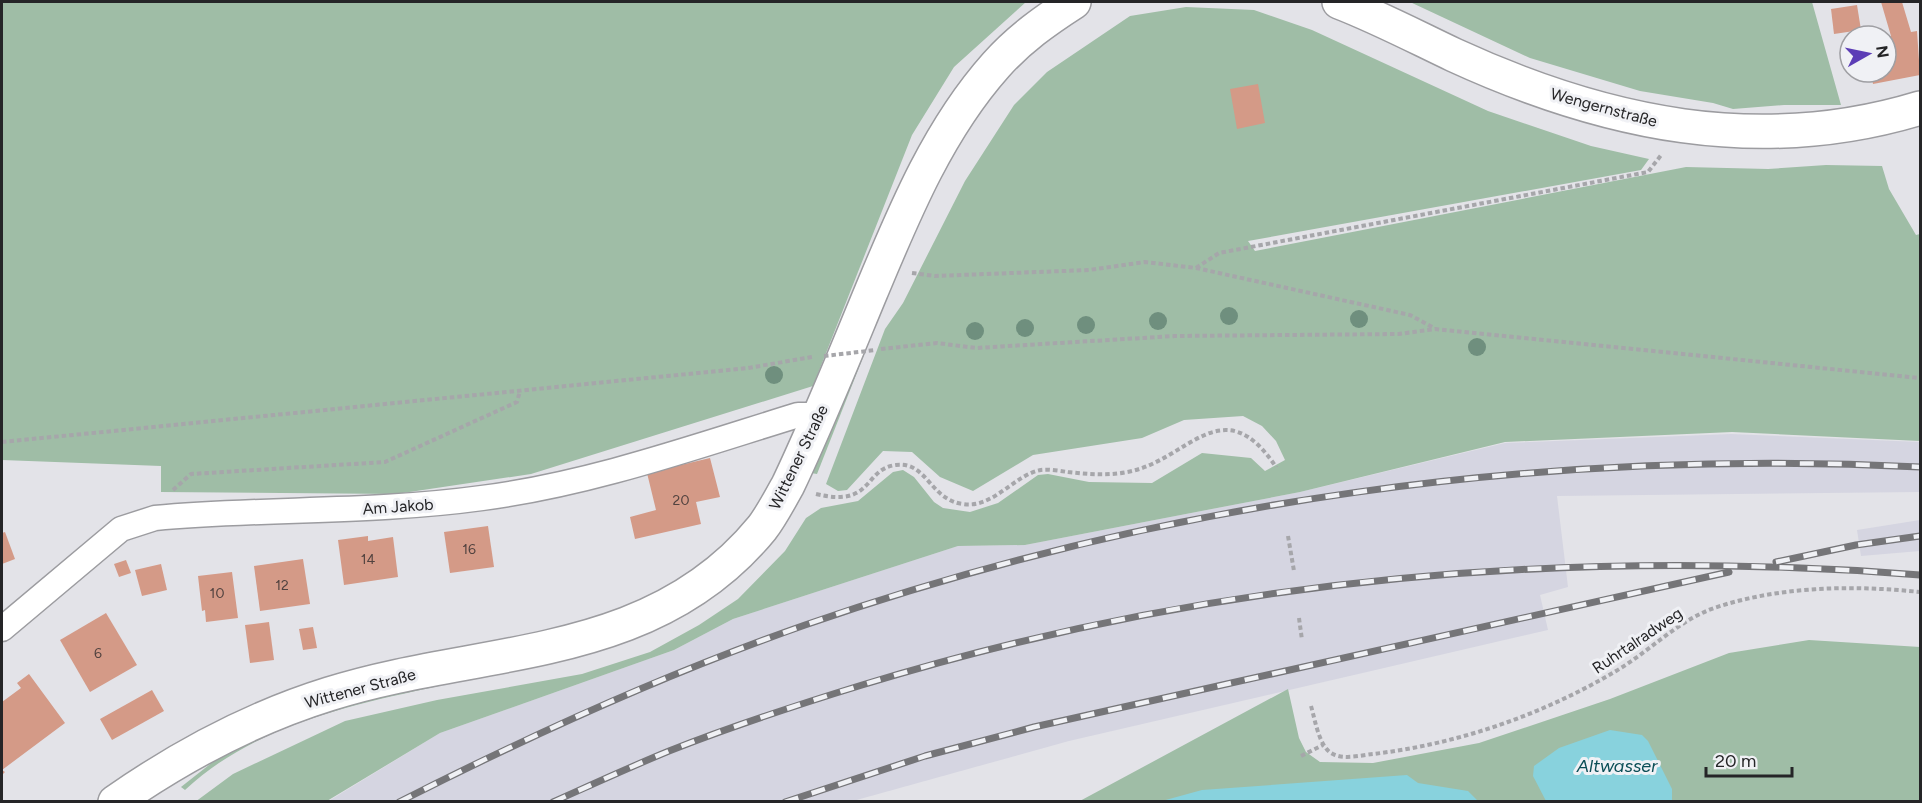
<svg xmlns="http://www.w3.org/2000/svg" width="1922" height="803" font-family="Figtree,sans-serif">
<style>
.built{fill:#d5d5e1}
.green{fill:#9fbda6}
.water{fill:#88d2dd}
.building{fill:#d49a87}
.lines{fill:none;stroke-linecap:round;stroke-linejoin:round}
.street-casing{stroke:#9c9ca0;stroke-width:27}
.secondary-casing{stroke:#9c9ca0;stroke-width:36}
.path{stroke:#a6a6aa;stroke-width:4;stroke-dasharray:4.5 3;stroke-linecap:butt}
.street{stroke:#fff;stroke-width:24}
.secondary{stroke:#fff;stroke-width:33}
.rail-casing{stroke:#757578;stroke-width:7}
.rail{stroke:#f0f1f5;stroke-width:4.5;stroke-dasharray:14;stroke-linecap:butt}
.path-bridge{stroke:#a6a6aa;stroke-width:4;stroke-dasharray:4.5 3;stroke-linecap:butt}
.tree{fill:#6f8f7e}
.labels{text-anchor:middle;stroke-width:6;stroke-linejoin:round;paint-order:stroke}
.number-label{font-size:14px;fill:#51423f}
.street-label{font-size:16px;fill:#252527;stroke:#f0f1f5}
.water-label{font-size:18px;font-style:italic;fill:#0b4e56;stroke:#f0f1f5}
</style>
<rect width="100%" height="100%" fill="#e3e3e8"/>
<g class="built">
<path d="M1731 434 1920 442V492L1557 496 1568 587 1540 595 1548 630 1069 741 853 801 327 802 440 733 674 650 733 619 958 546 1025 545 1300 492 1505 443Z"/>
<path d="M1920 520V551L1861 556 1857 530Z"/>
</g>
<g class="green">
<path d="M2 2H1026L954 67 912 135 813 386 531 474 396 494 161 492V466L2 460Z"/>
<path d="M1410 2H1812L1841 105H1784L1733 109 1713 103 1640 91 1530 58Z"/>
<path d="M1186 7 1254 10 1312 30 1488 111 1591 146 1649 159 1641 170 1248 241 1255 251 1686 167 1768 169 1826 165 1882 166 1889 189 1916 235 1920 234V441L1732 432 1505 442 1300 492 1025 545 958 546 733 619 674 650 440 733 327 801 195 802 233 774 345 721 437 700 582 674 650 652 699 625 738 599 785 551 806 518 821 508 858 501 893 472 903 470 914 477 934 502 943 508 970 512 998 503 1038 475 1048 474 1089 482 1152 483 1202 453 1251 458 1265 471 1285 460 1276 441 1262 426 1243 416 1184 420 1142 438 1033 455 973 491 940 477 912 452 883 451 847 490 838 491 826 484 885 329 903 303 965 181 1014 105 1047 72 1130 16Z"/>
<path d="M890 289 817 474 811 473 887 291Z"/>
<path d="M1809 640 1920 647V801L1078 802 1288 689 1299 738 1306 752 1320 762 1373 763 1479 743 1610 699 1729 653Z"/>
<path d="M438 682 439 686C350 705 253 726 185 790L181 787 228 750 334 706Z"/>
</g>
<g class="water">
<path d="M1610 730 1642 735 1648 741 1672 789V801H1546L1533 776 1534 766 1559 748Z"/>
<path d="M1407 775 1418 783 1468 791 1478 801H1162L1202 790Z"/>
</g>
<g class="building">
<path d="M1881 2H1902L1911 32 1917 31 1920 75 1873 84 1871 72H1886V37L1891 36Z"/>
<path d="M1857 5 1861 30 1834 34 1831 9Z"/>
<path d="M1258 84 1265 123 1237 129 1230 89Z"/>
<path d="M710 458 720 497 696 502 701 524 635 539 630 517 656 510 647 473Z"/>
<path d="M488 526 494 567 450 573 444 532Z"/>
<path d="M5 532 15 559 2 564V533Z"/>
<path d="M368 536V541L393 537 398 577 344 585 338 540Z"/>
<path d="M303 559 310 604 260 611 254 566Z"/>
<path d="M126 560 131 573 119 577 114 564Z"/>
<path d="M161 564 167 590 142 596 135 570Z"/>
<path d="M232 572 238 618 206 622 205 610 202 611 198 576Z"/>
<path d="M106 613 137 665 90 692 60 640Z"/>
<path d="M269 622 274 660 250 663 245 625Z"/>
<path d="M313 627 317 648 303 650 299 629Z"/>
<path d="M29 674 65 723 2 770 5 772 2 775V702L21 688 17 683Z"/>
<path d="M152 690 164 711 112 740 100 719Z"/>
</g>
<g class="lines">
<g class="street-casing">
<path id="street" d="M2 629 121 529 155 518C264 508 373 513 482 498 590 484 694 447 798 415H820"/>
</g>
<g class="secondary-casing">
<g id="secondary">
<path d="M1339 2C1378 17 1416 37 1454 55 1604 124 1759 157 1920 108"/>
<path d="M115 802C181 756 252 718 329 694 480 646 651 664 762 528 772 515 780 499 788 485 818 422 844 357 871 292 904 213 938 130 996 65 1019 39 1046 20 1074 2"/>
</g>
</g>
<g class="path">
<path d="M1196 268 1219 253 1648 172 1662 154"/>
<path d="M912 273 935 276 1089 270 1145 262 1196 268 1410 315 1434 328"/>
<path d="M881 349 937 343 976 348 1175 336 1399 334 1435 329 1920 378"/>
<path d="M2 442 748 368 812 357"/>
<path d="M173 490 191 474 385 462 517 402 520 391"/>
<path d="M816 494C874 508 863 469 896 465 927 461 930 500 963 504 993 509 1015 474 1041 470 1049 469 1060 471 1068 472 1088 474 1107 476 1127 472 1187 462 1222 386 1276 467"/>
<path d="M1288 536 1294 571"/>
<path d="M1299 618 1302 640"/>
<path d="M1311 706C1315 719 1319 748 1333 754 1344 760 1362 755 1373 754 1458 744 1542 715 1616 671 1650 651 1676 622 1714 608 1780 586 1852 585 1920 592"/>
<path d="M1301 756 1323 745"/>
</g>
<use href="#street" class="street"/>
<use href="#secondary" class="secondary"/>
<g class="rail-casing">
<g id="rail">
<path d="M1776 562 1856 545 1920 536"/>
<path d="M399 802C531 735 665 674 805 625 1161 501 1545 448 1920 467"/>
<path d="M553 802C591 785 630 767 669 751 732 726 797 705 862 685 1208 579 1560 547 1920 575"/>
<path d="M785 802 925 756 1034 727 1729 572"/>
</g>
</g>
<use href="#rail" class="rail"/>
<path class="path-bridge" d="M824 356 876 350"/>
</g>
<g class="tree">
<circle cx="1229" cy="316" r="9"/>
<circle cx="1359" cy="319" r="9"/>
<circle cx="1158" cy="321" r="9"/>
<circle cx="1086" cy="325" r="9"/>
<circle cx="1025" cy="328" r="9"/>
<circle cx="975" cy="331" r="9"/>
<circle cx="1477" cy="347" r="9"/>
<circle cx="774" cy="375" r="9"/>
</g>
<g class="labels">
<g class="number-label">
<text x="681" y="505">20</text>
<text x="469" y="554">16</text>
<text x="368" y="564">14</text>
<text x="282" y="590">12</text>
<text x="217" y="598">10</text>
<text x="98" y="658">6</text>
</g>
<g class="street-label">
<text transform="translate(1604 107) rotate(15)" y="6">Wengernstraße</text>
<text transform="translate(798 457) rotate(-64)" y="6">Wittener Straße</text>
<text transform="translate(398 506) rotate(-4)" y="6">Am Jakob</text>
<text transform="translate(1637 640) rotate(-34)" y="6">Ruhrtalradweg</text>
<text transform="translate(360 688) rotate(-15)" y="6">Wittener Straße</text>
</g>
<g class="water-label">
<text x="1617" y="772">Altwasser</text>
</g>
</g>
<rect width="1922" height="803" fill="none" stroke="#252527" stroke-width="6"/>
<g transform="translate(1868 54) rotate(81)"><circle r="28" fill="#f0f1f5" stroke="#9f9fa3" stroke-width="1.5"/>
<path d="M0-4.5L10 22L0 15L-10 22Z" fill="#5c3db6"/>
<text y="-9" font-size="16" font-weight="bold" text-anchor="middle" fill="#252527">N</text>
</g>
<path d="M1706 767v9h86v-9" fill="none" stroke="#252527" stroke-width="3"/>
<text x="1715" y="767" font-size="18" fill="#252527" stroke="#f0f1f5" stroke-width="4.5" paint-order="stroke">20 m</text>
</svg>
